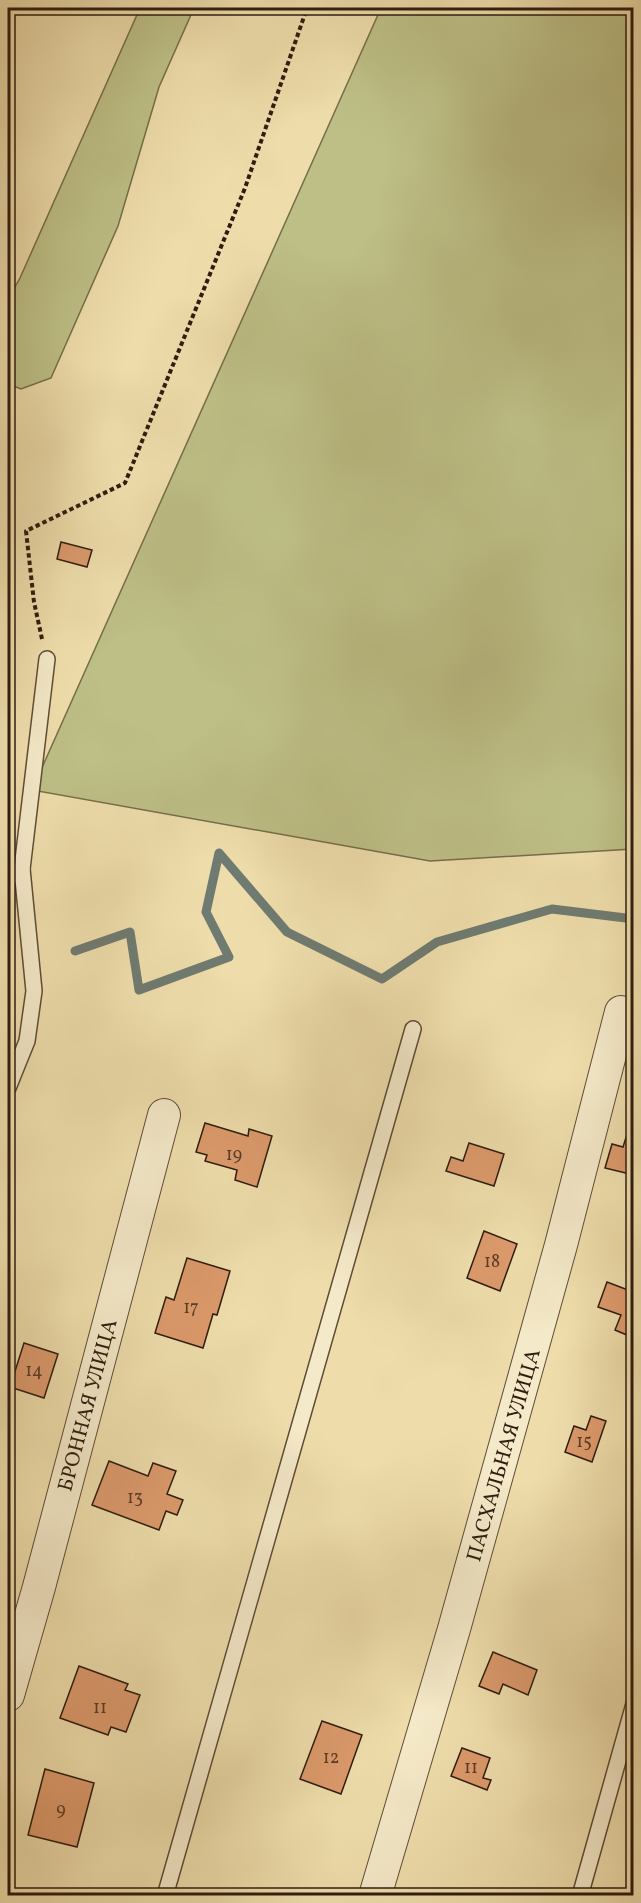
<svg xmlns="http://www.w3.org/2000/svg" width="641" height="1903" font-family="Vollkorn,serif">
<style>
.green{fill:#bdbf86;stroke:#766e4a;stroke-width:1.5}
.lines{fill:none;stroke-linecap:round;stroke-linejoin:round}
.stream{stroke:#6f7b71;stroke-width:9}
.building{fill:#dc9a6c;stroke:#2e1c0f;stroke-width:1.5}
.service-casing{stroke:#5e4c36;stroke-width:18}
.minor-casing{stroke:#5e4c36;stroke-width:34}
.path{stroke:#2e1c0f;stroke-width:4;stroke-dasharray:4.5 3;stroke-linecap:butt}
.service{stroke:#f4e9c8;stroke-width:15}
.minor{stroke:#f4e9c8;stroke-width:32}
.labels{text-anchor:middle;stroke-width:4.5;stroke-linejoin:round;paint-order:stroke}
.number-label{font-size:18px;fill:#5a3c26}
.street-label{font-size:21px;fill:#2e1c0f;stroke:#f4e9c8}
</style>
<rect width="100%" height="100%" fill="#eeddab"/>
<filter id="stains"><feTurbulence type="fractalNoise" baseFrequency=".00333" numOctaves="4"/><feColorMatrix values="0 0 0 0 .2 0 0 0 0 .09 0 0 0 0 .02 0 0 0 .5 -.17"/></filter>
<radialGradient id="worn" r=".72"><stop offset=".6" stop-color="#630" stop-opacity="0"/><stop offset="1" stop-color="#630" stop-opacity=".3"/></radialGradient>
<g class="green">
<path d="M140 8H194L159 87 118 226 51 378 21 389 8 384V299L20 278Z"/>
<path d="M381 8H633V849L430 861 32 790Z"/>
</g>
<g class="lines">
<path class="stream" d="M75 951 130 932 139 990 229 957 206 912 219 853 287 932 382 979 437 942 552 909 634 919"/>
</g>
<g class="building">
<path d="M61 542 92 550 87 567 57 559Z"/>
<path d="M205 1123 248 1136 249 1129 272 1136 257 1187 235 1180 237 1170 205 1161 207 1155 196 1152Z"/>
<path d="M629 1128 634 1129V1175L605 1168 612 1144 623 1147Z"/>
<path d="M469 1143 504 1154 494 1186 446 1171 451 1157 463 1161Z"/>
<path d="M484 1231 517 1244 500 1291 467 1278Z"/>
<path d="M187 1258 230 1271 217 1315 213 1314 203 1348 155 1333 166 1297 174 1300Z"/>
<path d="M634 1276V1338L615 1330 621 1315 598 1307 607 1282 628 1290Z"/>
<path d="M24 1343 58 1354 44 1398 10 1387Z"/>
<path d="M591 1416 606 1421 592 1462 565 1452 574 1426 586 1430Z"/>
<path d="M109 1461 148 1476 153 1463 176 1471 167 1494 183 1500 177 1515 166 1511 159 1530 92 1505Z"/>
<path d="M493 1652 537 1670 528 1695 503 1684 499 1694 479 1686Z"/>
<path d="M79 1666 128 1684 125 1690 140 1695 126 1732 111 1727 108 1735 60 1718Z"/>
<path d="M322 1721 362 1735 341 1794 300 1779Z"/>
<path d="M462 1748 490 1758 483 1778 491 1780 487 1790 451 1776Z"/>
<path d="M45 1769 94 1783 77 1847 28 1835Z"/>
</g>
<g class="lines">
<g class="service-casing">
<g id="service">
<path d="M8 879 22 869 47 659"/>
<path d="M8 1088 27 1041 34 991 22 869"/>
<path d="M165 1896 413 1029"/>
<path d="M580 1896 634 1704"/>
</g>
</g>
<g class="minor-casing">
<g id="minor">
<path d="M8 1695 39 1587 164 1115"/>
<path d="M375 1896 454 1629 561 1245 621 1012"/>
</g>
</g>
<path class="path" d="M42 639 34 602 26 531 125 483 245 188 307 8"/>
<use href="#service" class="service"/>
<use href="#minor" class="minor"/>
</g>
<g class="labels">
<g class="number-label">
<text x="234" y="1160">19</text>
<text x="492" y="1267">18</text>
<text x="191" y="1313">17</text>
<text x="34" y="1376">14</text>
<text x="584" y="1447">15</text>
<text x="135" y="1503">13</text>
<text x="100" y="1713">11</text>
<text x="331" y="1763">12</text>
<text x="471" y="1773">11</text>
<text x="61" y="1815">9</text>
</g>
<g class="street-label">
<text transform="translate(87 1405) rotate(-75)" y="7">БРОННАЯ УЛИЦА</text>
<text transform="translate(503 1455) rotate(-74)" y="7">ПАСХАЛЬНАЯ УЛИЦА</text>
</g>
</g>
<rect width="641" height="1903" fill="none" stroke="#eeddab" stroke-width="30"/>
<rect x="9" y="9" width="623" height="1885" fill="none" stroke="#2e1c0f" stroke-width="3"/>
<rect x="15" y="15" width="611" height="1873" fill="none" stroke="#2e1c0f" stroke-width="1.5"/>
<rect width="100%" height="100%" filter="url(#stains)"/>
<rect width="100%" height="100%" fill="url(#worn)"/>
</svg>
